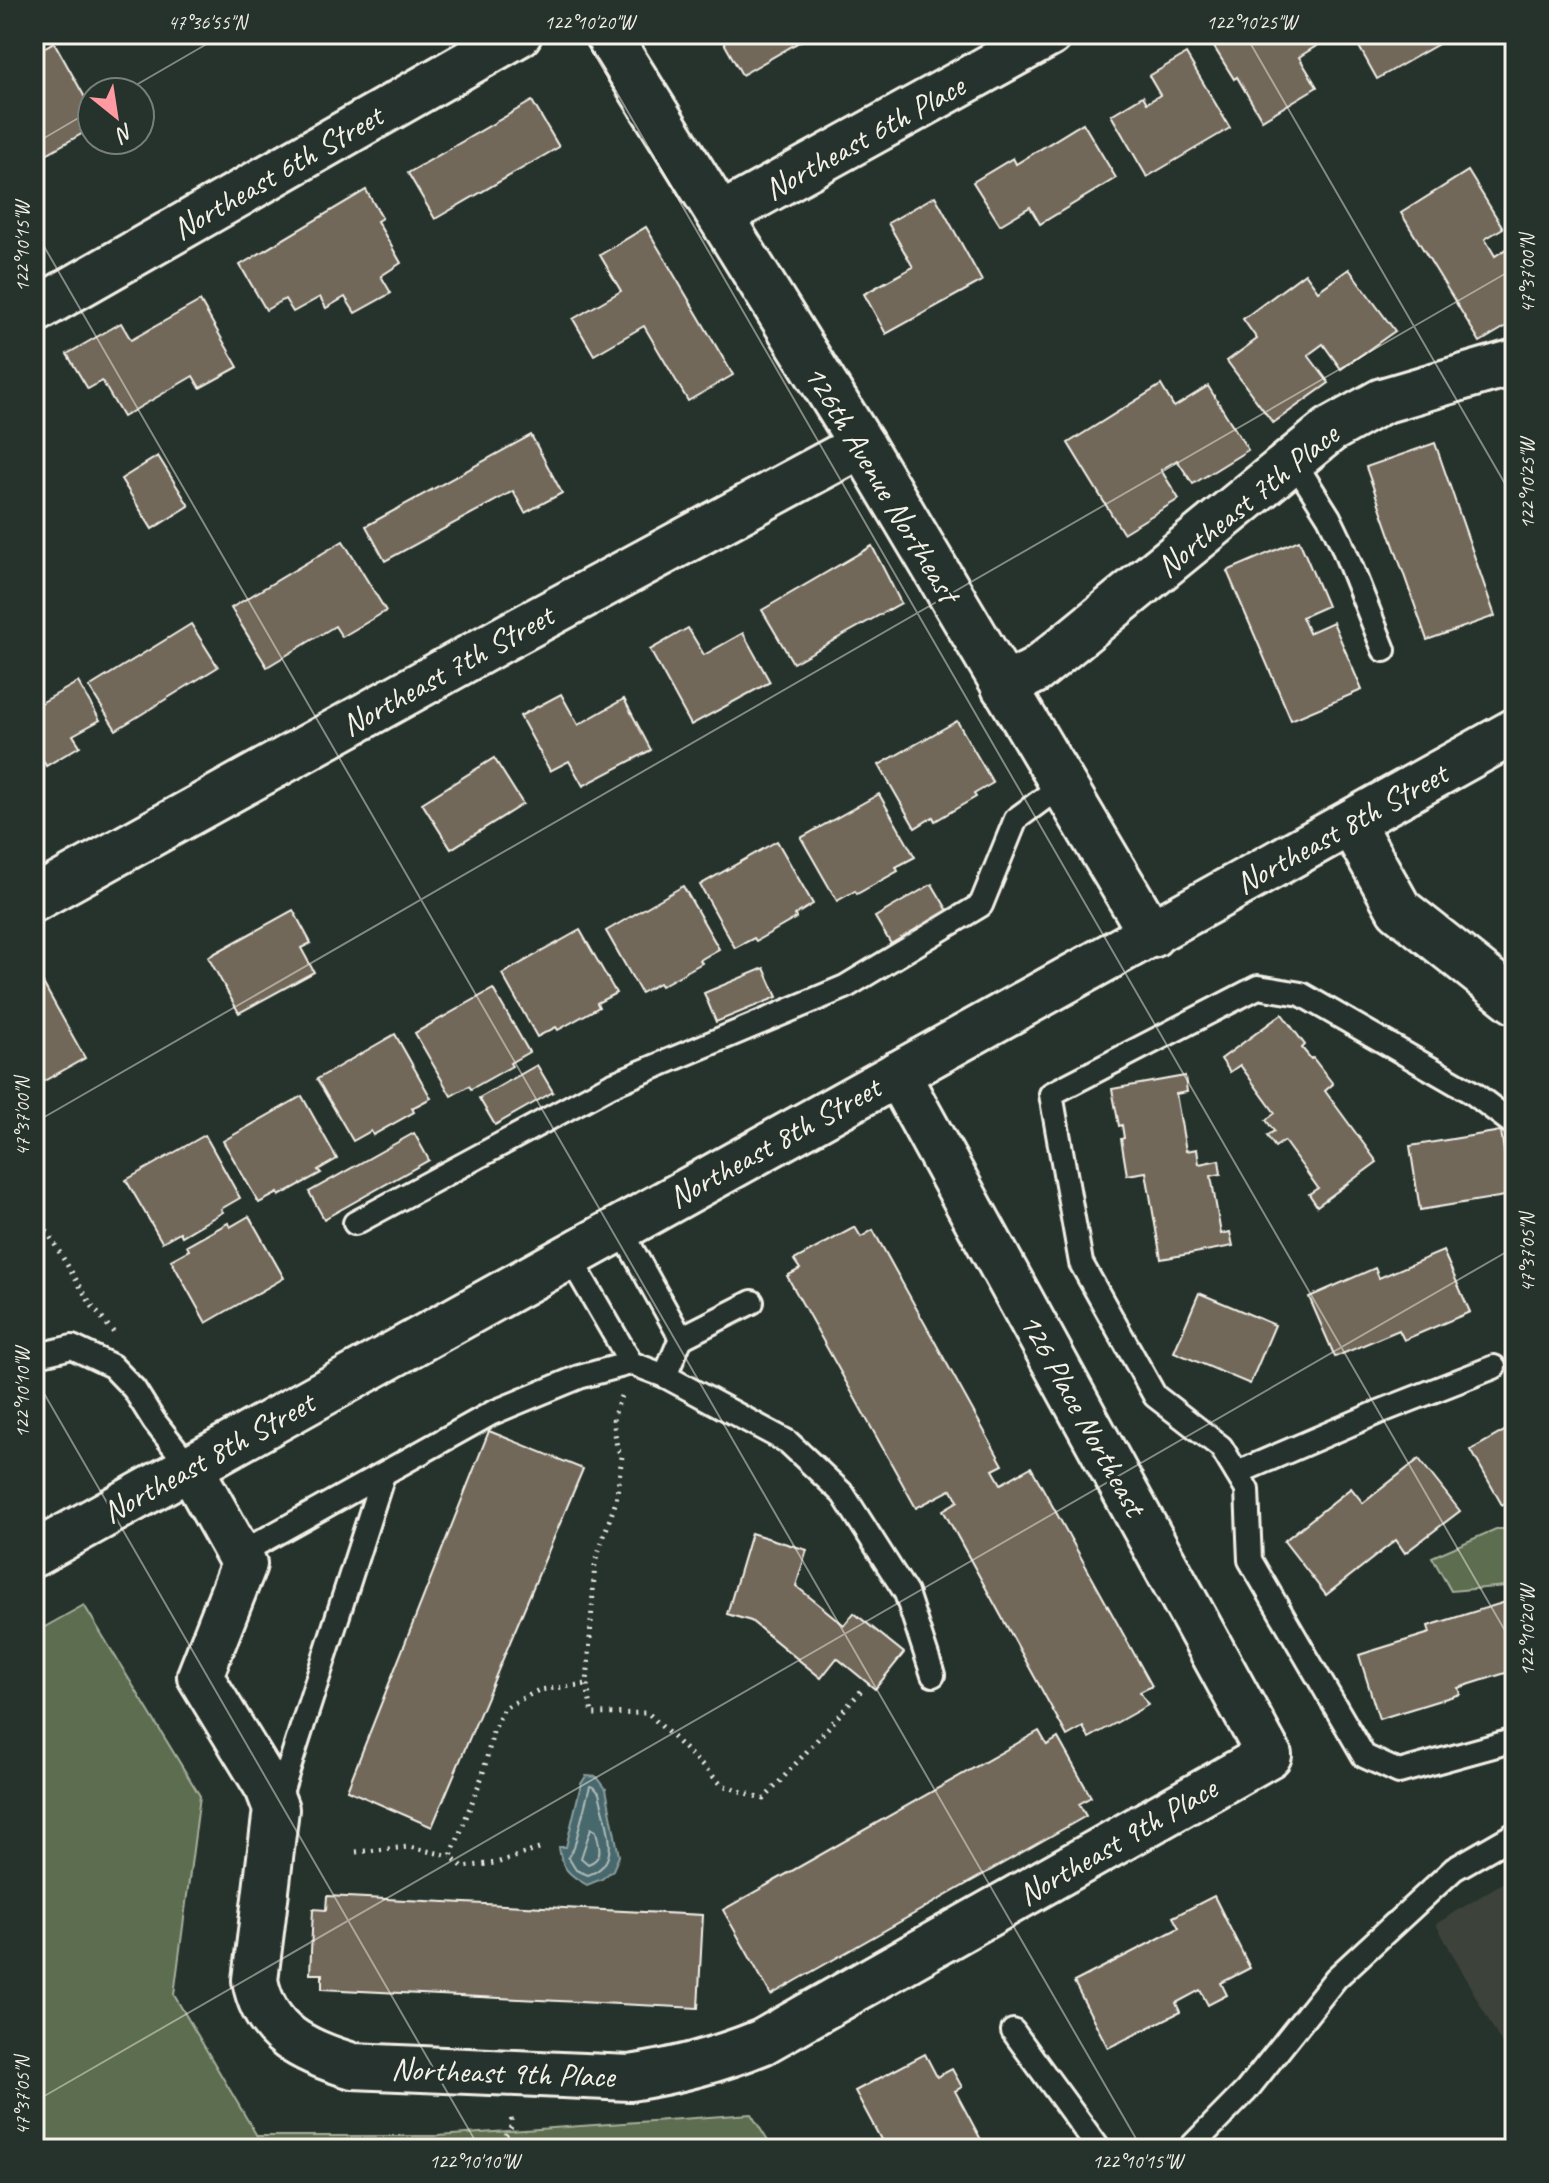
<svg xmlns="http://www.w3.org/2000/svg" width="1549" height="2183" font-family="Caveat,sans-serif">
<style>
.built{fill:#3d433a}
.green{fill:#5d6d50;stroke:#a8af9c;stroke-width:2}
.water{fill:#47686d;stroke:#8c9f9e;stroke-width:2}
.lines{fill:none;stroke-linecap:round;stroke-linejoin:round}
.shore{stroke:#afbab7;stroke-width:2}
.building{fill:#72685a;stroke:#f4f1e8;stroke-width:2}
.lane-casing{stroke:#f4f1e8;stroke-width:28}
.street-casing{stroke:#f4f1e8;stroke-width:50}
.primary-casing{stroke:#f4f1e8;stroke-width:50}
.path{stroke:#f4f1e8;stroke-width:5;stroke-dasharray:2 6;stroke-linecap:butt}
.lane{stroke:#26332d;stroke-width:22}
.street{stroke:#26332d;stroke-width:44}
.primary{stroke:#26332d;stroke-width:44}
.ticks{fill:none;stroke:#f4f1e8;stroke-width:2;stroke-opacity:0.45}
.labels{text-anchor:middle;stroke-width:6;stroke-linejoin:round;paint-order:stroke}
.street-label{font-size:32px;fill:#f4f1e8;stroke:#26332d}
.neatline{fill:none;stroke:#f4f1e8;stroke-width:3}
.ticks-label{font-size:20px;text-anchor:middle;fill:#f4f1e8}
</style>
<rect width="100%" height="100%" fill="#26332d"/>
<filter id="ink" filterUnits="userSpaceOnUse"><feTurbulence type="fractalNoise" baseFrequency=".0125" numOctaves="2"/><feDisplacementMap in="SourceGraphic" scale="16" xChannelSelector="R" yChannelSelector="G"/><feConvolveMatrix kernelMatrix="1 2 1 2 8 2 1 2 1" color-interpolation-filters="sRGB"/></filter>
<g filter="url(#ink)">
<path class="built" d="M1515 1875V2068L1436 1924Z"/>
<g class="green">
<path d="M1496 1529H1515V1582L1506 1586 1451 1591 1432 1557Z"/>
<path d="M84 1605 200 1796 174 1995 257 2136H438L751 2114 773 2149H34V1633Z"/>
</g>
<path class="water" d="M586 1776 597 1777 606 1789 619 1856 613 1870 602 1879 587 1885C569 1875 561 1868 559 1847H566L581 1784Z"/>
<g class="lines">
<g class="shore">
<path d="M590 1786 594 1787 599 1793C605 1822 625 1863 588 1875L576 1870 568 1857 574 1848Z"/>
<path d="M591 1828 596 1831C599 1845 605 1858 588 1864L581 1858Z"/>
</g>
</g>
<g class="building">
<path d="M719 34H813L742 75Z"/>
<path d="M1236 34H1248L1254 45 1272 34H1327L1329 38 1299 57 1317 87 1262 120 1237 77 1234 79 1214 47Z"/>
<path d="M1352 34H1456L1377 79Z"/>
<path d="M54 42 92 110V128L34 161V53Z"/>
<path d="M1186 54 1230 128 1147 177 1111 115 1143 96 1147 103 1160 95 1149 76Z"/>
<path d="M532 101 559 147 435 219 408 173Z"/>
<path d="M1083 123 1116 178 1040 224 1030 207 1000 225 973 182 1013 158 1016 164Z"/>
<path d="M1468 171 1503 228 1485 239 1495 256 1515 243V321L1480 342 1401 213Z"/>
<path d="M366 190 382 218 377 221 401 263 381 276 391 293 355 313 345 297 326 308 320 297 293 312 285 299 266 310 240 265Z"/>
<path d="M935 196 982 281 886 334 864 294 913 267 888 223Z"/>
<path d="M646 227 733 375 688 401 644 326 594 355 573 319 621 291 600 255Z"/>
<path d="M1349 269 1395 331 1341 369 1323 344 1308 355 1329 383 1273 423 1227 361 1257 339 1243 319 1305 273 1318 291Z"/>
<path d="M200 301 238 367 200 388 193 376 123 417 102 381 88 389 67 354 121 323 131 340Z"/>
<path d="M1161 385 1174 407 1208 386 1248 450 1193 484 1177 460 1161 470 1179 499 1123 533 1068 443Z"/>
<path d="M531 435 562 493 525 513 513 491 385 561 366 526Z"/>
<path d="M1435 443 1495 616 1427 640 1366 467Z"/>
<path d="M158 456 189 506 152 529 121 479Z"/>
<path d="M1299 540 1327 606 1302 617 1309 633 1333 622 1362 690 1291 720 1227 571Z"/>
<path d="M343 541 386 611 342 637 335 626 267 667 231 608Z"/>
<path d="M872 546 901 603 793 663 762 610Z"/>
<path d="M191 624 218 667 116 730 89 687Z"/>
<path d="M688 628 704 655 743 633 770 682 691 725 650 650Z"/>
<path d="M78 682 100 720 73 735 80 746 46 766 39 753 34 757V707Z"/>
<path d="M561 694 578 725 624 699 651 750 583 786 569 761 550 771 520 716Z"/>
<path d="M957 721 993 783 974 794 976 797 935 821 933 817 915 828 879 765Z"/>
<path d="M494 758 523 804 451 849 422 803Z"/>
<path d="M879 794 915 857 896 867 898 871 857 894 855 891 837 901 801 838Z"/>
<path d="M777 841 813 904 795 915 796 918 756 941 754 938 735 948 700 885Z"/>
<path d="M932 884 948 911 891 944 875 917Z"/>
<path d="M683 886 719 949 700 960 702 963 661 986 659 983 641 993 606 931Z"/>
<path d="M293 910 311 943 301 948 314 972 239 1013 208 957Z"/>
<path d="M580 930 616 993 597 1003 599 1007 558 1030 556 1027 537 1037 502 974Z"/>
<path d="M764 968 777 997 716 1022 704 993Z"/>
<path d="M43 983 85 1058 37 1085 34 1080V988Z"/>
<path d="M493 989 529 1052 510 1063 512 1066 471 1089 469 1086 451 1096 415 1033Z"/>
<path d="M1282 1014 1305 1045 1302 1048 1311 1059 1313 1058 1333 1084 1325 1091 1377 1162 1317 1206 1309 1194 1318 1188 1284 1141 1275 1147 1267 1136 1274 1131 1266 1120 1275 1113 1240 1065 1230 1072 1221 1059Z"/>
<path d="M395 1034 431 1098 412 1108 414 1112 373 1135 371 1131 353 1141 317 1079Z"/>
<path d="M537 1065 553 1092 495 1125 479 1098Z"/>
<path d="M1185 1076 1187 1092 1176 1094 1186 1151 1197 1149 1199 1164 1219 1160 1221 1174 1211 1176 1221 1234 1230 1232 1233 1246 1161 1259 1146 1172 1127 1175 1121 1139 1124 1138 1122 1125 1119 1126 1112 1089Z"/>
<path d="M302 1096 337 1159 318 1170 321 1173 279 1196 278 1193 259 1203 223 1141Z"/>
<path d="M1501 1131 1511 1195 1420 1210 1410 1146Z"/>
<path d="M414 1133 429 1160 324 1219 309 1192Z"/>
<path d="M205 1135 240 1198 221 1209 223 1212 182 1236 180 1232 162 1242 126 1180Z"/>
<path d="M249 1216 284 1278 206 1323 171 1260 189 1250 187 1246 228 1223 230 1227Z"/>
<path d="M855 1227 861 1237 873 1230 1003 1465 993 1470 1001 1484 1031 1467 1152 1686 1140 1692 1148 1705 1089 1738 1083 1727 1067 1736 943 1510 958 1501 952 1489 916 1508 787 1276 800 1269 794 1260Z"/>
<path d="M1443 1251 1470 1312 1404 1340 1399 1330 1335 1357 1309 1297 1375 1268 1379 1278Z"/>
<path d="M1199 1293 1275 1325 1250 1384 1174 1352Z"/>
<path d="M1515 1425V1498L1502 1505 1471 1450Z"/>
<path d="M489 1431 583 1469 432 1827 347 1790Z"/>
<path d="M1419 1459 1460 1511 1405 1553 1396 1540 1326 1595 1284 1541 1351 1488 1363 1503Z"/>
<path d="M751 1533 807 1550 796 1586 844 1625 854 1613 904 1653 875 1689 837 1658 821 1678 751 1621 727 1614Z"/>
<path d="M1515 1599V1670L1458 1688 1460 1694 1379 1719 1359 1655 1430 1633 1428 1626Z"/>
<path d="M1039 1731 1047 1745 1058 1738 1091 1797 1079 1804 1086 1816 771 1995 723 1910Z"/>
<path d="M327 1896 703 1915 698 2008 322 1989V1974H310L313 1909 326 1910Z"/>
<path d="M1214 1896 1250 1968 1221 1983 1227 1995 1208 2005 1200 1990 1176 2003 1180 2012 1108 2048 1074 1982 1179 1928 1173 1917Z"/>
<path d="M925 2054 937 2077 952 2069 962 2087 955 2091 986 2149H886L855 2091Z"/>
</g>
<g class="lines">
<g class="lane-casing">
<g id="lane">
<path d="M1293 460 1329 517 1341 542 1384 650"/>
<path d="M1515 1125 1473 1093 1301 994 1258 987 1051 1094 1081 1263 1155 1396 1221 1447 1247 1490 1250 1560 1364 1756 1399 1772 1515 1740"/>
<path d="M355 1223 611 1085 845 987 981 905 1016 819 1062 785"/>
<path d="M620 1228 681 1338 665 1376"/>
<path d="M569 1256 631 1363 665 1376 788 1442 843 1494 906 1593 933 1675"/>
<path d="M681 1338 752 1302"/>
<path d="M34 1356 72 1347 112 1366 134 1389 154 1421 190 1467"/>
<path d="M1237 1473 1379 1412 1494 1367"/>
<path d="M239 1554 492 1413 579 1377 631 1363"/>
<path d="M277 1805 383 1475"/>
<path d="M1013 2031 1099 2149"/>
<path d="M1189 2149 1246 2091 1336 1978 1454 1869 1515 1834"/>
</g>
</g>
<g class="street-casing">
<g id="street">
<path d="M607 34 862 445 1152 935"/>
<path d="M720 216 1050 34"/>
<path d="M34 311 519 34"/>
<path d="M1004 687 1035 671 1330 430 1382 401 1515 362"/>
<path d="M1351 823 1399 909 1515 1001"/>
<path d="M34 899 501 640 862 445"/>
<path d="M190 1467 244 1564 200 1676 268 1788 276 1809 255 1980C265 2034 305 2052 353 2066L630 2078C676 2071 718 2060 762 2042L1269 1755 897 1074"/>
</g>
</g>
<g class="primary-casing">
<path id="primary" d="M34 1554 1515 731"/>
</g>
<g class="path">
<path d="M34 1210 92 1306 114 1333"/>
<path d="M621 1396 613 1418 617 1448 622 1456 616 1501 595 1562 587 1684 592 1714 648 1713 722 1785 764 1799 861 1691"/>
<path d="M539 1849 496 1863 463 1867 451 1856 483 1774 493 1732 504 1708 539 1690 587 1684"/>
<path d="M356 1852 409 1847 451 1856"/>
<path d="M498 2149 512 2125 511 2113"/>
</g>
<use href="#lane" class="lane"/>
<use href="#street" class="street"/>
<use href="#primary" class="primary"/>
</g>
</g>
<path class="ticks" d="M583 34 1515 1648M1245 34 1515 501M124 92 224 34M34 144 92 110M34 229 1142 2149M34 1123 1515 268M34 1376 480 2149M34 2102 1515 1247"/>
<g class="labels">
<g class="street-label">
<text transform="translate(864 137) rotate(-29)" y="11">Northeast 6th Place</text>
<text transform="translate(277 172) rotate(-30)" y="11">Northeast 6th Street</text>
<text transform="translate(882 483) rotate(59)" y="11">126th Avenue Northeast</text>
<text transform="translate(1247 500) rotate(-39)" y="11">Northeast 7th Place</text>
<text transform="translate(447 670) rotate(-29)" y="11">Northeast 7th Street</text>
<text transform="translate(1341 828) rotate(-29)" y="11">Northeast 8th Street</text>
<text transform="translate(774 1142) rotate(-29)" y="11">Northeast 8th Street</text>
<text transform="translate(1083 1414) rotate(61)" y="11">126 Place Northeast</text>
<text transform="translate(208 1457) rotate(-29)" y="11">Northeast 8th Street</text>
<text transform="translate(1117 1841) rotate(-30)" y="11">Northeast 9th Place</text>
<text transform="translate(503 2072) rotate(2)" y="11">Northeast 9th Place</text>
</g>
</g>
<rect width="1549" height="2183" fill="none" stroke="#26332d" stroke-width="88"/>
<g transform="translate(116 116) rotate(150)"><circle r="38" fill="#26332d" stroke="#787f78" stroke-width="2"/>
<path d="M0-6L14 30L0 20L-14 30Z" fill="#ff9aa2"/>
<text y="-12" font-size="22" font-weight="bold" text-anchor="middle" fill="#f4f1e8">N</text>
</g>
<rect x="44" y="44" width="1461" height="2095" class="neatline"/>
<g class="ticks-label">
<text x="207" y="29">47°36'55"N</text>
<text x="589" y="29">122°10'20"W</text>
<text x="1251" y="29">122°10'25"W</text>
<text transform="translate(22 247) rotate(-90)" y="7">122°10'15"W</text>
<text transform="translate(1527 274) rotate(-90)" y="7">47°37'00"N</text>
<text transform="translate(1527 484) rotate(-90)" y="7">122°10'25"W</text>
<text transform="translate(22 1117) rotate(-90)" y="7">47°37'00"N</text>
<text transform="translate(1527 1253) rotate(-90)" y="7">47°37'05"N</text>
<text transform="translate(22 1393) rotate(-90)" y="7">122°10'10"W</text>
<text transform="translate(1527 1631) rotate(-90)" y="7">122°10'20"W</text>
<text transform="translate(22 2096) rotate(-90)" y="7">47°37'05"N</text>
<text x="474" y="2168">122°10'10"W</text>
<text x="1137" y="2168">122°10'15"W</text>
</g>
</svg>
